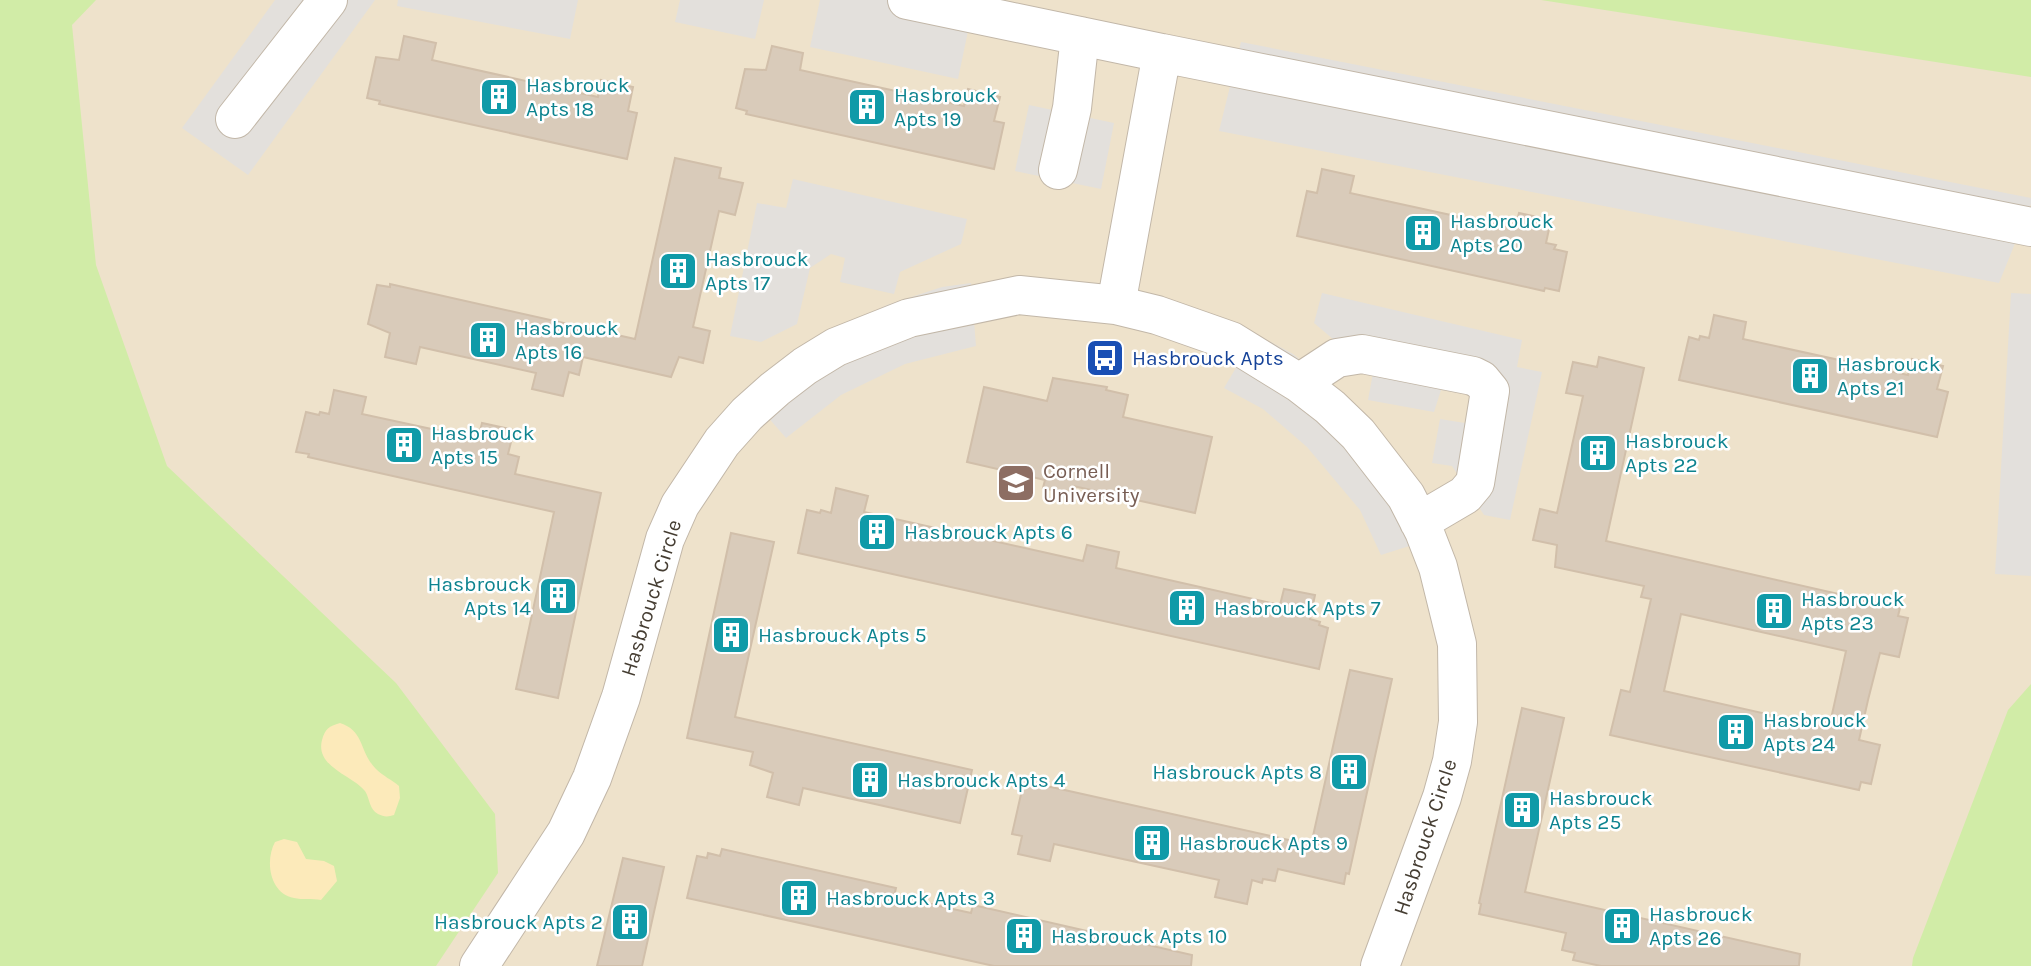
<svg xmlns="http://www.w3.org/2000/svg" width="2031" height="966" font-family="Karla,sans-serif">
  <rect width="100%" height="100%" fill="#f3ede3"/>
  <path fill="#eee2cb" d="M0,0H2031V966H0Z"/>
  <path fill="#d1eca7" d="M0,0H96L72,25L96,265L167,466L396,683L495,814L498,873L436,966H0Z
    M1541,0H2031V77Z
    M2031,684V966H1912L1913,958L2008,710Z"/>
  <path fill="#fceaba" d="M340,723C365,731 359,752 376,769C383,776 392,780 399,786L400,798L394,815C388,817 384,817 378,814C369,809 370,799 365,791C352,775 315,767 322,740C325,729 329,726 340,723Z
    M284,839L297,842L306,859L324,861L334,866L337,881L321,900C312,898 302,900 294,898C269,893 265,860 275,842Z"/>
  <path fill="#e3e0dc" d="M275,0H375L248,175L182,128Z
    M398,0H578L570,39L397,6Z
    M680,0H764L755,39L675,22Z
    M820,0H914L972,12L958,79L810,47Z
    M1241,42L2031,198V204L1999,283L1219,131Z
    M1029,105L1114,123L1101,189L1015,171Z
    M793,179L967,219L961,244L900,272L894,294L840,282L845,258L831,254L810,268L797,324L761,342L730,336L757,203L786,208Z
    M971,283L976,346L905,364L841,395L786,438L744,390L809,344L887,305L942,287Z
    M1322,293L1522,340L1517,367L1542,372L1510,520L1484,515L1452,466L1432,463L1440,419L1465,423L1471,395L1441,390L1434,412L1368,400L1373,373L1314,323Z
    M2011,293L2031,294V576L1995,574Z
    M1256,334L1293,354L1347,398L1444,535L1381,555L1360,510L1307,447L1263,409L1224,388Z"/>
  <path fill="#d9cbba" stroke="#d1bfaa" stroke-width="2" fill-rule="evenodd" d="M404,36L436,43L432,60L598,97L601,80L633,87L628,111L637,113L627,159L379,104L380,101L367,98L376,57L399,60Z
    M772,46L803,53L800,70L964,106L968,89L1000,97L994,121L1004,123L994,169L746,114L747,111L736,108L745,69L766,70Z
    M675,158L721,168L719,178L743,183L735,215L719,211L693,327L710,331L703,363L679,357L671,377L583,357L579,375L569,372L563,396L532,389L536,373L420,347L416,364L385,357L390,333L368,324L377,285L390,287V284L635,339Z
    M1322,169L1354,176L1350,193L1515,229L1519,213L1551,220L1546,243L1556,245L1554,249L1567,252L1559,291L1545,288L1544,291L1297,236L1307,191L1317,193Z
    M1714,315L1746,322L1743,339L1908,375L1912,359L1943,366L1937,389L1948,392L1937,437L1679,380L1689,337L1699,340L1700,336L1709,338Z
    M1599,357L1644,368L1606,541L1900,608L1898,616L1908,618L1899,657L1880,653L1868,700L1859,740L1880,745L1871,784L1861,782L1859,790L1610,735L1621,690L1630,692L1651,599L1641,597L1644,586L1555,567L1557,545L1533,540L1540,509L1557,513L1583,396L1566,393L1573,362L1597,367ZM1681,614L1846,651L1829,728L1664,691Z
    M1053,378L1107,387L1106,390L1128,395L1123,417L1212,437L1195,513L1073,486L1071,494L1043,488L1045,480L967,462L984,387L1047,401Z
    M334,390L366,397L362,414L478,439L482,423L514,430L508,454L519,457L515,474L601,493L558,698L516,689L554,512L308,457L309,454L296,452L306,412L319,415L320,412L329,414Z
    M836,488L868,496L864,512L1083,561L1087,545L1119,552L1116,568L1280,605L1284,589L1315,595L1310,619L1320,622L1319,625L1328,628L1319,669L798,553L807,510L820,513L821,510L831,513Z
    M731,533L774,542L735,717L972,770L960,823L803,788L799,805L767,797L773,773L750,765L753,752L687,738Z
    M1350,670L1392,679L1349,874L1346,873L1344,884L1278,869L1275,881L1263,879L1262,883L1252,880L1247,904L1215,897L1219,880L1054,844L1050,861L1018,854L1022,836L1012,834L1024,781L1311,845Z
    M1522,708L1564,718L1525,892L1800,954L1799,966H1601L1573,960L1575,953L1562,950L1566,933L1479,914L1481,904L1479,903Z
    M722,849L896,888L894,896L971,913L973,905L1192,955L1191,966H994L687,898L697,856L707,858L708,853L720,856Z
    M623,858L664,867L642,966H597Z"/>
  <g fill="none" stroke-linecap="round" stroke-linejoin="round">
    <defs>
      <path id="minor" d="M907,0L1162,53
        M235,119L328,0
        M1058,170L1072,108L1080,36
        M1116,305L1162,53L2031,227
        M1299,383L1337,358L1362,354L1473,376L1481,380L1490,391L1475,483L1465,495L1419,522
        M479,966L566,833L592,778L621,697L665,539L680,505L722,442L747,414L775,389L805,366L836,347L909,318L1019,295L1116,305L1157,315L1231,341L1299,383L1330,407L1358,434L1406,496L1424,531L1438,567L1457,644L1458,722L1452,761L1442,797L1380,966"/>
    </defs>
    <use href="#minor" stroke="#c2b7a8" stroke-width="40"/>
    <use href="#minor" stroke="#fff" stroke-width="38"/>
  </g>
  <defs>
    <symbol id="building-square" viewBox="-11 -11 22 22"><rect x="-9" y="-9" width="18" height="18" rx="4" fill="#0f9aa8" stroke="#fff"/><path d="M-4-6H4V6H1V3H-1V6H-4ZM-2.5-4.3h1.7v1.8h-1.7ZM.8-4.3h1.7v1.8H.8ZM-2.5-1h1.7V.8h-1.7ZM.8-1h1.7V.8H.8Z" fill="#fff"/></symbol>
    <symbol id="bus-square" viewBox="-11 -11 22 22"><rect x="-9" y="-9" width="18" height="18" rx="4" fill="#1a4fb4" stroke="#fff"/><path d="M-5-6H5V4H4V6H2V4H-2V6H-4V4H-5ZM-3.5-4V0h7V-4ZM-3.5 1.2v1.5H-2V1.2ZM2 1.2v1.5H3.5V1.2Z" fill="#fff"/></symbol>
    <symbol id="university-square" viewBox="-11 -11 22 22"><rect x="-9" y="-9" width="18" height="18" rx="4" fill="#8d6e63" stroke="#fff"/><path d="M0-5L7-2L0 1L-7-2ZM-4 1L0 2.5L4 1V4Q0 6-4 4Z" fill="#fff"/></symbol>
  </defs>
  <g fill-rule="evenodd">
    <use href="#building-square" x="477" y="75" width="44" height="44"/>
    <use href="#building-square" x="845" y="85" width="44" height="44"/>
    <use href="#building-square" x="1401" y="211" width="44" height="44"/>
    <use href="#building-square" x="656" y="249" width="44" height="44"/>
    <use href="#building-square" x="466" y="318" width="44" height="44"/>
    <use href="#bus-square" x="1083" y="336" width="44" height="44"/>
    <use href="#building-square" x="1788" y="354" width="44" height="44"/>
    <use href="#building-square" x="382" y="423" width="44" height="44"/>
    <use href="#building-square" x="1576" y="431" width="44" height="44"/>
    <use href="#university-square" x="994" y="461" width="44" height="44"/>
    <use href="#building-square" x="855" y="510" width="44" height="44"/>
    <use href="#building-square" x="536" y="574" width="44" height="44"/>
    <use href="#building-square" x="1165" y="586" width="44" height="44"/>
    <use href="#building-square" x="1752" y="589" width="44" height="44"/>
    <use href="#building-square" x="709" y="613" width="44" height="44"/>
    <use href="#building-square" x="1714" y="710" width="44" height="44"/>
    <use href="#building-square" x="1327" y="750" width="44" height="44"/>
    <use href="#building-square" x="848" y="758" width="44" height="44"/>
    <use href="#building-square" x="1500" y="788" width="44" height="44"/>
    <use href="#building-square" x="1130" y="821" width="44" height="44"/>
    <use href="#building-square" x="777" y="876" width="44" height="44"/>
    <use href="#building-square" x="608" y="900" width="44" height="44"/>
    <use href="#building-square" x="1600" y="904" width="44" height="44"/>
    <use href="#building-square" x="1002" y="914" width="44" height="44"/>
  </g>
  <g text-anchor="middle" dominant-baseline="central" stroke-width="5" stroke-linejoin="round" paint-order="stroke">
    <g font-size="21" fill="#0d838f" stroke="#fff" text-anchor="start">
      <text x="526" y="85">Hasbrouck<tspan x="526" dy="24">Apts 18</tspan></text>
      <text x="894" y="95">Hasbrouck<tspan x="894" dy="24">Apts 19</tspan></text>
      <text x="1450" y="221">Hasbrouck<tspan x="1450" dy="24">Apts 20</tspan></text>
      <text x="705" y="259">Hasbrouck<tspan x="705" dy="24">Apts 17</tspan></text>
      <text x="515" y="328">Hasbrouck<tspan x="515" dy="24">Apts 16</tspan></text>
      <text x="1837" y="364">Hasbrouck<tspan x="1837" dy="24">Apts 21</tspan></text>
      <text x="431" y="433">Hasbrouck<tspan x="431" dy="24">Apts 15</tspan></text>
      <text x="1625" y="441">Hasbrouck<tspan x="1625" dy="24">Apts 22</tspan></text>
      <text x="904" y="532">Hasbrouck Apts 6</text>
      <text x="531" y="584" text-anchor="end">Hasbrouck<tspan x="531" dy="24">Apts 14</tspan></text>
      <text x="1801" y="599">Hasbrouck<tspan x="1801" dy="24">Apts 23</tspan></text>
      <text x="1214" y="608">Hasbrouck Apts 7</text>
      <text x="758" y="635">Hasbrouck Apts 5</text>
      <text x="1763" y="720">Hasbrouck<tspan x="1763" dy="24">Apts 24</tspan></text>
      <text x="1322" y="772" text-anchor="end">Hasbrouck Apts 8</text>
      <text x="897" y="780">Hasbrouck Apts 4</text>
      <text x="1549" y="798">Hasbrouck<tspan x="1549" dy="24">Apts 25</tspan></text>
      <text x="1179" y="843">Hasbrouck Apts 9</text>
      <text x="826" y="898">Hasbrouck Apts 3</text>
      <text x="1649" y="914">Hasbrouck<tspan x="1649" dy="24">Apts 26</tspan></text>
      <text x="603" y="922" text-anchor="end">Hasbrouck Apts 2</text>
      <text x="1051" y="936">Hasbrouck Apts 10</text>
    </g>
    <g font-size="21" fill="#164399" stroke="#fff" text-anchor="start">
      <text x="1132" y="358">Hasbrouck Apts</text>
    </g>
    <g font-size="21" fill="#785e54" stroke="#fff" text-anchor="start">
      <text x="1043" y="471">Cornell<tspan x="1043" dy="24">University</tspan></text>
    </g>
    <g font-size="21" fill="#453d32" stroke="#fff">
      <text transform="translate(651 598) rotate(-73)">Hasbrouck Circle</text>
      <text transform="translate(1425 837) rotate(-72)">Hasbrouck Circle</text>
    </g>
  </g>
</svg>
